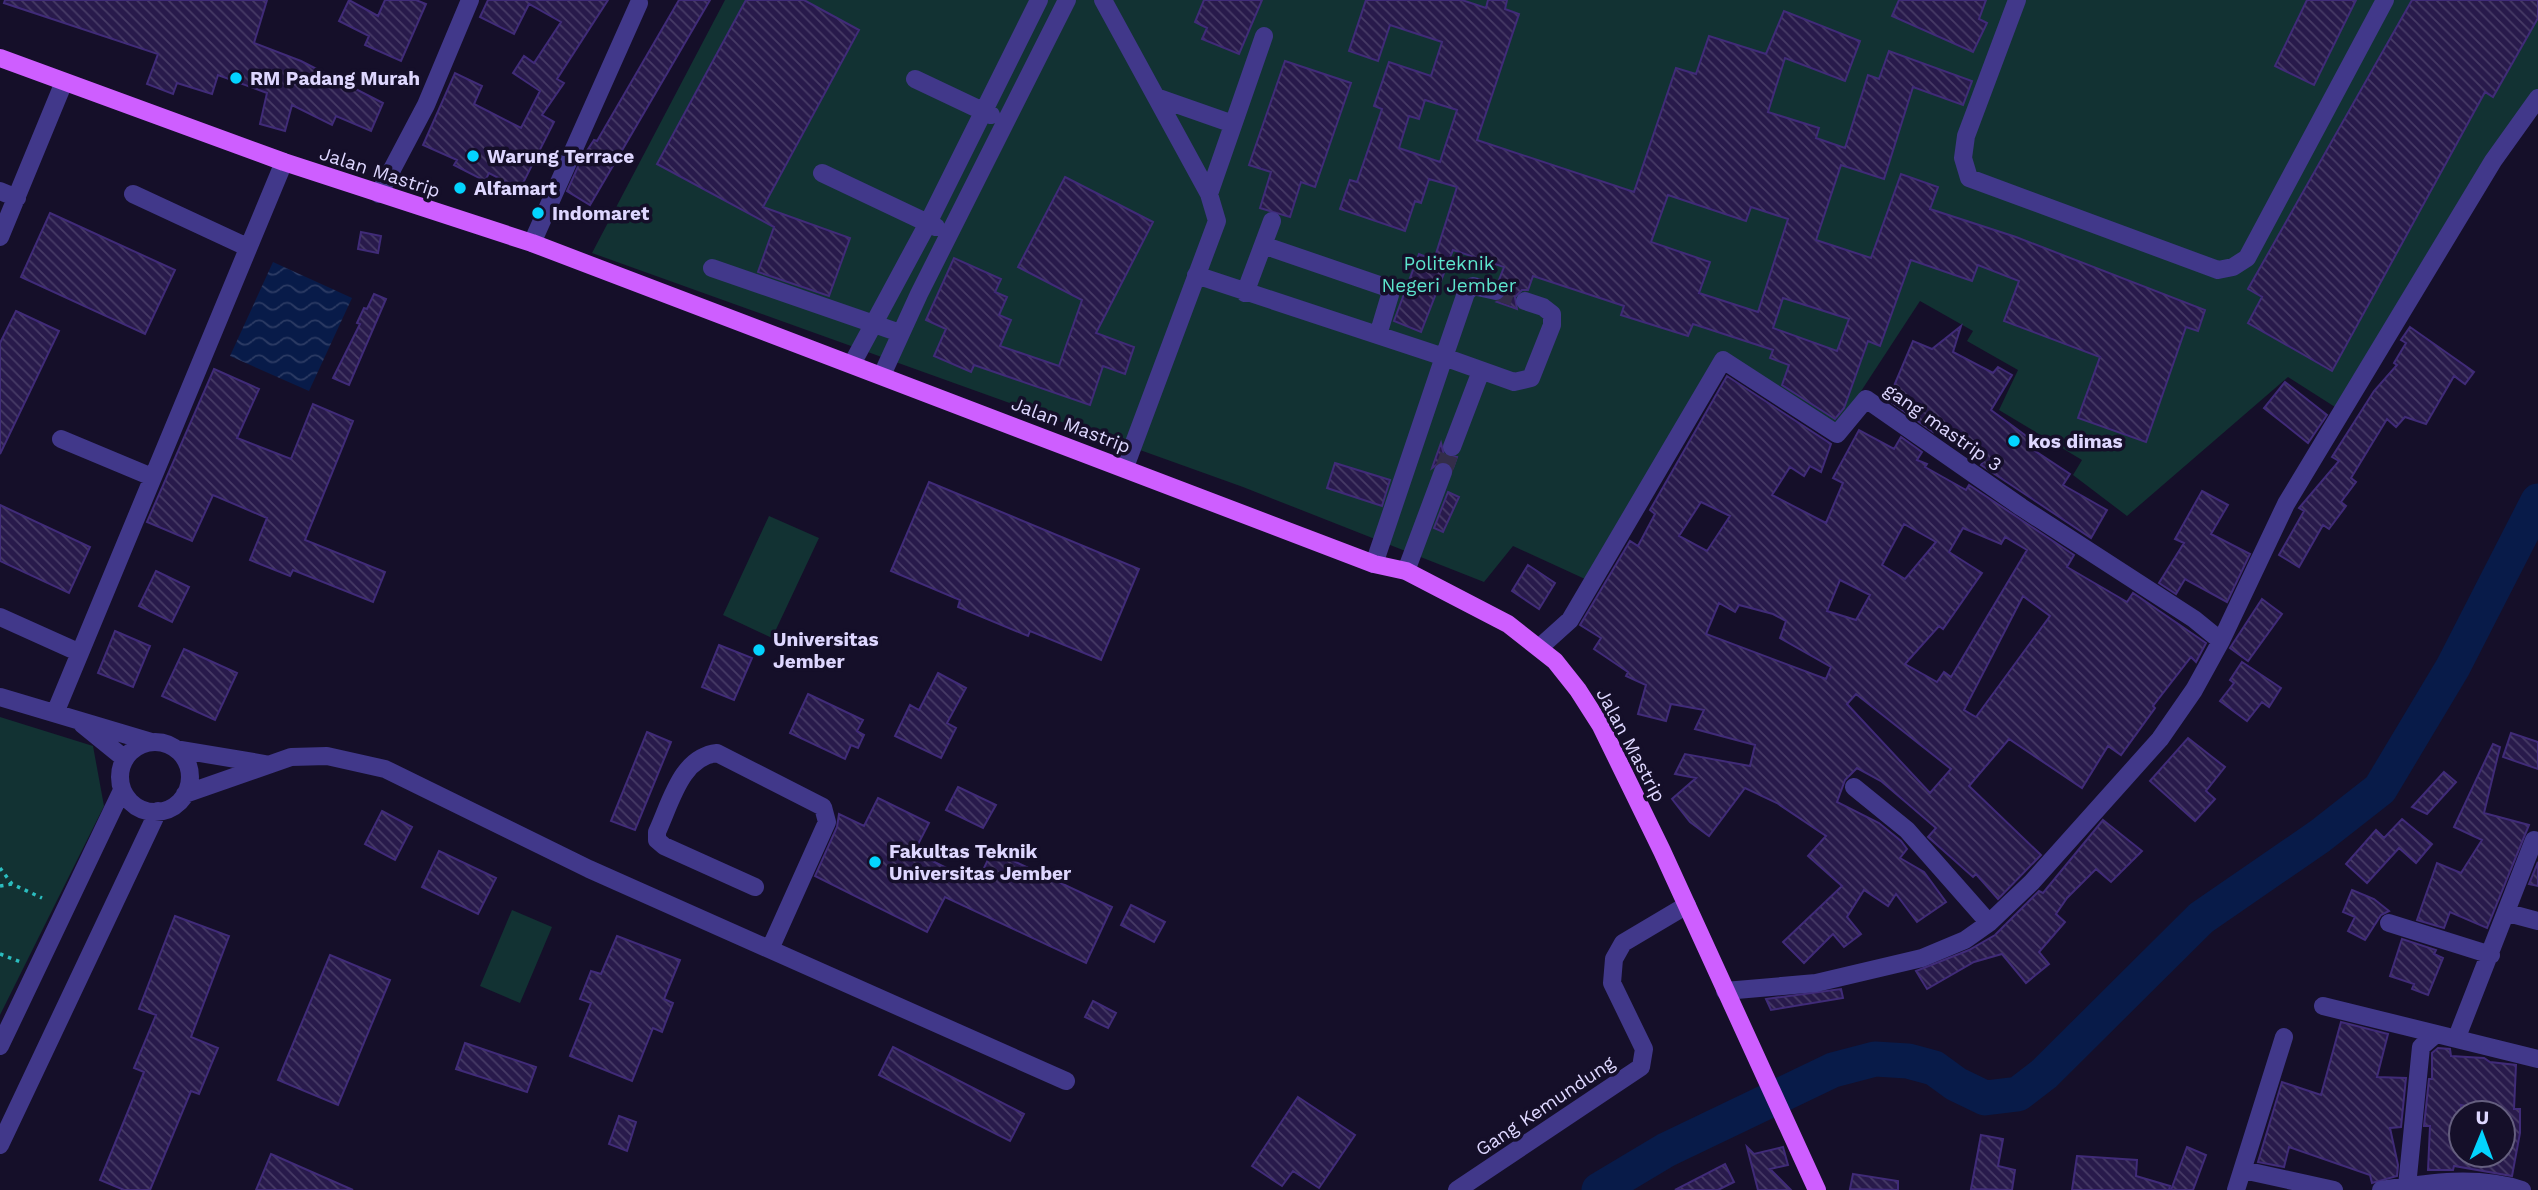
<svg xmlns="http://www.w3.org/2000/svg" width="2538" height="1190" font-family="'Work Sans',sans-serif">
  <defs>
    <pattern id="water-waves" width="16" height="10" patternUnits="userSpaceOnUse" patternTransform="scale(1.75)"><rect width="16" height="10" fill="#081b49"/><path d="M0 5q4-4 8 0t8 0" fill="none" stroke="#2c3b64"/></pattern>
    <pattern id="building-back-hatch" width="6" height="6" patternUnits="userSpaceOnUse" patternTransform="scale(1.75)"><rect width="6" height="6" fill="#281a4b"/><path d="M-1 5l2 2M0 0l6 6M5-1l2 2" fill="none" stroke="#473b66"/></pattern>
  </defs>
  <rect width="100%" height="100%" fill="#150f29"/>
  <path fill="#123233" d="M725,0H2538V92L2335,407L2288,377L2127,516L2073,475L2082,460L1999,410L2018,370L1967,341L1973,331L1920,301L1835,431L1721,355L1585,579L1513,546L1484,582L1243,487L592,253Z
    M769,516L819,538L772,638L723,615Z
    M0,717L93,746L104,806L0,1015Z
    M512,910L552,927L520,1003L480,986Z"/>
  <path fill="url(#water-waves)" d="M273,262L352,298L309,391L230,356Z"/>
  <g fill="none" stroke-linecap="round" stroke-linejoin="round">
    <path stroke="#081b49" stroke-width="35" d="M1599,1190L1666,1150L1833,1070L1875,1059L1908,1061L1934,1068L1956,1084L1985,1098L2018,1094L2044,1074L2201,918L2320,836L2380,789L2453,667L2538,501"/>
  </g>
  <path fill="url(#building-back-hatch)" stroke="#402b78" stroke-width="2" fill-rule="evenodd" d="M5,0H267L254,43L301,61L383,103L371,131L336,116L332,125L292,105L285,131L260,124L267,93L218,75L212,94L177,83L173,94L147,84L158,54L4,3Z
    M349,0L378,16L385,0H416L426,4L401,61L365,45L369,36L339,21Z
    M488,0H608L557,79L564,83L542,115L554,122L520,189L489,173L485,181L454,165L457,160L423,145L455,73L482,86L474,104L521,128L540,91L513,73L524,56L534,63L561,22L529,4L514,34L480,17Z
    M679,0H710L590,205L567,191L581,160L594,140L597,141Z
    M746,0H804L859,30L763,207L850,238L829,296L758,272L774,227L657,164Z
    M1204,0H1262L1239,54L1202,39L1207,28L1195,22Z
    M1366,0H1462L1486,8L1488,0H1507L1505,9L1519,14L1477,140L1634,192L1676,68L1696,74L1709,36L1766,54L1784,11L1860,41L1845,81L1785,58L1768,112L1819,128L1816,138L1845,148L1868,75L1879,79L1889,51L1972,81L1963,105L1913,87L1884,179L1841,165L1816,240L1871,258L1901,174L1938,187L1930,209L2016,237L2205,310L2198,331L2186,327L2146,442L2078,418L2100,357L2004,321L2019,281L1978,265L1972,281L1911,260L1880,346L1868,341L1844,408L1835,419L1782,385L1789,365L1770,358L1773,350L1693,324L1688,336L1621,315L1624,306L1533,276L1528,290H1522L1515,297L1517,309L1497,302L1504,299L1507,293V287L1499,280L1504,267L1453,250L1421,332L1394,321L1419,254L1434,260L1457,187L1429,179L1421,203L1415,201L1405,231L1340,209L1350,180L1357,182L1382,109L1374,106L1389,62L1431,76L1442,42L1390,25L1378,61L1349,51ZM1425,100L1457,110L1440,162L1399,148L1409,116L1419,119ZM1668,195L1746,221L1751,207L1788,219L1758,312L1699,293L1710,262L1651,242ZM1783,298L1849,319L1837,351L1773,328Z
    M1899,0H1986L1979,19L1987,23L1973,52L1892,16Z
    M2307,0H2356L2314,85L2275,66Z
    M2412,0H2538V18L2493,97L2485,92L2332,371L2248,323L2262,297L2248,289Z
    M1285,61L1351,83L1315,187L1301,182L1290,217L1260,208L1271,172L1249,165Z
    M1065,177L1153,222L1096,333L1134,347L1125,374L1103,366L1090,405L974,365L971,372L934,356L946,329L926,320L954,258L1001,279L995,292L1007,297L999,315L1011,320L1000,346L1059,366L1082,300L1018,267Z
    M50,213L175,270L145,334L21,277Z
    M361,232L381,236L378,253L358,249Z
    M374,294L386,299L349,385L333,378L360,324L357,323L364,308L367,309Z
    M16,311L59,331L0,454V343Z
    M1961,326L1953,352L1993,373L1998,367L2012,375L1991,410L2033,441L2029,447L2070,474L2063,485L2107,510L2091,538L1981,465L1983,462L1970,455L1973,451L1934,429L1933,432L1888,400L1913,341L1932,349Z
    M2410,327L2474,372L2465,384L2454,376L2426,424L2405,417L2396,427L2387,419L2351,478L2356,482L2341,502L2346,506L2329,529L2323,525L2299,567L2279,555L2304,511L2299,508L2339,461L2332,457L2374,391L2397,365L2394,363L2406,343L2401,340Z
    M214,369L259,389L237,438L291,459L313,404L353,421L305,540L385,572L373,602L293,570L290,576L250,560L267,518L213,495L192,541L147,522Z
    M1727,376L1831,444L1821,472L1810,466L1804,476L1790,467L1772,495L1826,523L1843,483L1833,478L1859,430L1894,449L1901,437L1922,452L1917,460L1927,464L1925,467L1966,490L1969,485L2074,555L2067,567L2127,602L2133,593L2206,643L2196,662L2191,657L2153,706L2155,708L2121,755L2108,746L2082,788L2009,739L1969,786L2041,855L1998,899L1976,874L1973,877L1928,837L1936,828L1881,781L1857,768L1845,780L1837,802L1879,823L1901,841L1907,849L1900,858L1924,872L1946,902L1917,922L1896,894L1888,906L1864,890L1847,917L1861,934L1844,947L1833,934L1804,963L1783,942L1842,886L1808,856L1826,836L1777,803L1745,788L1709,836L1690,822L1672,799L1696,778L1675,774L1685,754L1750,766L1755,745L1695,729L1704,710L1671,704L1666,721L1638,714L1646,685L1626,676L1628,672L1594,649L1601,638L1580,625L1630,541L1638,546L1655,514L1650,510ZM1701,502L1730,516L1707,551L1679,536ZM1904,524L1936,542L1905,579L1882,565ZM1963,528L2001,544L2005,537L2027,550L1951,677L1944,672L1937,682L1905,664L1939,626L1943,629L1982,573L1949,552ZM1840,580L1870,595L1856,620L1827,611ZM2023,596L2050,616L1976,717L1964,710ZM1719,603L1735,612L1739,605L1773,614L1786,621L1780,638L1831,667L1826,679L1706,634ZM1856,694L1951,769L1930,793L1847,704Z
    M2285,382L2327,415L2308,443L2264,408Z
    M1441,443L1444,455L1457,457L1453,468L1442,461L1432,468Z
    M1335,463L1390,480L1382,506L1327,488Z
    M929,482L1139,569L1101,660L1030,631L1028,636L958,607L960,600L891,571Z
    M2202,491L2228,505L2211,534L2250,554L2227,602L2185,579L2176,594L2159,583L2184,543L2175,539Z
    M1448,492L1459,497L1443,532L1434,528Z
    M0,505L90,547L69,593L0,561Z
    M1528,565L1555,583L1539,609L1512,591Z
    M156,571L189,587L172,622L139,606Z
    M2262,599L2282,614L2248,661L2230,648Z
    M115,631L150,646L133,687L98,673Z
    M719,645L752,658L734,700L702,687Z
    M184,649L237,673L215,720L162,696Z
    M2242,662L2281,688L2269,707L2262,702L2247,721L2220,701L2234,683L2230,680Z
    M938,673L966,688L947,723L956,728L941,758L895,736L910,705L919,710Z
    M808,694L863,720L857,731L864,735L858,748L851,745L845,759L790,733Z
    M647,732L671,742L635,830L611,821Z
    M2511,733L2538,742V769L2503,757Z
    M2188,738L2225,767L2206,791L2215,799L2195,821L2150,781Z
    M2493,744L2500,747L2484,813L2529,825L2487,928L2450,912L2444,928L2417,920L2437,863L2461,873L2482,840L2454,827Z
    M2444,772L2456,782L2427,814L2412,807Z
    M958,787L996,805L983,828L946,810Z
    M878,798L929,823L914,852L977,883L992,851L1112,907L1086,963L945,897L927,932L815,876L837,827L839,814L864,826Z
    M382,811L412,827L395,860L365,844Z
    M2402,819L2432,844L2416,863L2399,848L2367,883L2346,864L2376,830L2384,838Z
    M2103,820L2142,851L2111,882L2096,869L2067,898L2056,914L2065,922L2039,952L2049,964L2026,983L2002,954L1974,962L1927,989L1916,971L1969,950L1995,935L2039,891L2043,893Z
    M439,851L496,878L478,914L422,887Z
    M2538,862V886L2529,884Z
    M2352,890L2374,899L2389,911L2381,915L2365,940L2348,931L2355,917L2343,912Z
    M1131,905L1165,922L1154,942L1121,925Z
    M175,916L229,936L191,1037L218,1048L199,1094L191,1091L150,1190H124L100,1180L144,1072L134,1068L156,1015L139,1009Z
    M617,936L680,960L664,999L673,1003L662,1032L653,1028L632,1081L570,1056L591,1003L580,999L591,971L601,974Z
    M2402,939L2436,950L2434,954L2443,958L2428,995L2412,989L2414,984L2390,976Z
    M330,955L390,980L338,1105L278,1080Z
    M1841,989L1843,998L1771,1010L1766,999Z
    M1093,1001L1116,1013L1108,1028L1085,1017Z
    M2341,1022L2388,1034L2377,1077L2406,1078L2401,1127L2390,1128L2398,1165L2397,1176L2372,1183L2370,1175L2289,1147L2284,1167L2258,1162L2282,1082L2321,1095Z
    M465,1043L536,1067L527,1092L456,1069Z
    M893,1047L1024,1114L1010,1141L879,1075Z
    M2438,1048L2450,1049L2451,1056L2484,1058L2490,1062L2516,1065L2514,1109H2520V1133L2512,1176L2454,1166L2453,1170H2428L2430,1126H2424L2429,1079H2432V1053ZM2461,1105L2503,1113V1155H2461Z
    M1298,1097L1355,1135L1319,1188L1293,1171L1282,1186L1252,1166Z
    M619,1116L636,1122L627,1151L609,1144Z
    M1981,1135L2003,1139L1998,1166L2015,1170L2012,1190L1971,1189Z
    M1747,1147L1754,1154L1783,1147L1788,1165L1770,1169L1791,1190H1758Z
    M2187,1147L2206,1155L2193,1190H2171Z
    M271,1154L353,1190H256Z
    M2077,1156L2137,1160L2136,1176L2170,1186L2169,1190H2072Z
    M1725,1164L1734,1182L1718,1190H1675Z
    M1853,1174L1898,1181V1190L1850,1189Z"/>
  <g fill="none" stroke-linecap="round" stroke-linejoin="round">
    <path stroke="#332d49" stroke-width="18" stroke-dasharray="18 9" stroke-linecap="butt" d="M1496,291L1525,301
      M1443,472L1452,447"/>
    <path stroke="#2bbdbf" stroke-width="3.5" stroke-dasharray="3.5 5" stroke-linecap="butt" d="M0,868L12,884L42,898
      M0,886L12,884
      M0,954L21,962"/>
    <path stroke="#41388a" stroke-width="18" d="M1103,0L1209,194L1217,221L1125,467
      M2017,0L1966,136L1963,158L1969,178L2218,270L2233,267L2247,258L2385,0
      M915,79L991,115
      M1156,97L1233,124
      M822,173L936,227
      M0,191L17,198
      M133,194L247,247
      M379,194L426,105L470,0
      M1209,194L1264,36
      M0,237L64,82
      M532,243L639,3
      M1263,245L1388,288L1390,295L1378,335
      M712,268L900,333
      M1196,275L1444,357L1374,564
      M1496,291L1473,286L1466,293L1444,357L1514,382L1531,378L1552,325V314L1543,307L1525,301
      M1245,293L1272,221
      M852,364L928,223L1039,0
      M882,375L919,294L1067,0
      M61,439L152,477
      M1452,447L1481,371
      M1406,571L1443,472
      M0,617L78,652
      M1540,647L1570,620L1723,360L1837,434L1866,399L2021,507L2194,619L2221,641
      M0,697L151,742
      M55,713L284,162
      M82,724L125,759
      M120 777a35 35 0 1 1 70 0a35 35 0 1 1-70 0Z
      M176,749L265,764
      M1854,787L1907,830L1989,923
      M185,794L291,757L327,756L385,769L589,869L1066,1081
      M755,887L664,846L657,840V832C671,802 681,757 717,753L823,807L827,822L770,949
      M2508,913L2538,921
      M2389,923L2491,955
      M1725,991L1816,983L1922,958L1965,940L1989,923L2032,882L2160,739L2194,690L2221,641L2286,504L2493,161L2538,98
      M2323,1006L2538,1059
      M2457,1037L2534,840
      M0,1046L122,790
      M0,1145L158,811
      M2243,1170L2334,1190
      M2407,1186L2421,1047L2436,1034
      M1457,1190L1641,1067L1644,1049L1612,983L1614,959L1623,943L1687,905
      M2236,1190L2284,1037
      M2381,1190C2427,1183 2476,1175 2522,1190"/>
    <path stroke="#ce5eff" stroke-width="18" d="M0,58L284,162L532,243L1374,564L1406,571L1508,624L1555,661L1578,690L1601,726L1662,851L1817,1190"/>
  </g>
  <g fill="#03d4ff" stroke="#150f29" stroke-width="2.5">
    <circle cx="236" cy="78" r="7"/>
    <circle cx="473" cy="156" r="7"/>
    <circle cx="460" cy="188" r="7"/>
    <circle cx="538" cy="213" r="7"/>
    <circle cx="2014" cy="441" r="7"/>
    <circle cx="759" cy="650" r="7"/>
    <circle cx="875" cy="862" r="7"/>
  </g>
  <g text-anchor="middle" dominant-baseline="central" stroke-width="7" stroke-linejoin="round" paint-order="stroke">
    <g font-size="19" font-weight="bold" fill="#ded7ff" stroke="#150f29" text-anchor="start">
      <text x="250" y="78">RM Padang Murah</text>
      <text x="487" y="156">Warung Terrace</text>
      <text x="474" y="188">Alfamart</text>
      <text x="552" y="213">Indomaret</text>
      <text x="2028" y="441">kos dimas</text>
      <text x="773" y="639">Universitas<tspan x="773" dy="22">Jember</tspan></text>
      <text x="889" y="851">Fakultas Teknik<tspan x="889" dy="22">Universitas Jember</tspan></text>
    </g>
    <g font-size="19" fill="#ded7ff" stroke="#150f29">
      <text transform="translate(380 172) rotate(18)">Jalan Mastrip</text>
      <text transform="translate(1071 425) rotate(21)">Jalan Mastrip</text>
      <text transform="translate(1943 427) rotate(35)">gang mastrip 3</text>
      <text transform="translate(1631 745) rotate(62)">Jalan Mastrip</text>
      <text transform="translate(1545 1106) rotate(-34)">Gang Kemundung</text>
    </g>
    <g font-size="19" fill="#5de5cd" stroke="#150f29">
      <text x="1449" y="263">Politeknik<tspan x="1449" dy="22">Negeri Jember</tspan></text>
    </g>
  </g>
  <g transform="translate(2482 1134) rotate(1)"><circle r="33" fill="#150f29" stroke="#655f7f" stroke-width="2"/>
  <path d="M0-5L12 26L0 18L-12 26Z" fill="#03d4ff"/>
  <text y="-10" font-size="19" font-weight="bold" text-anchor="middle" fill="#ded7ff">U</text>
  </g>
</svg>
